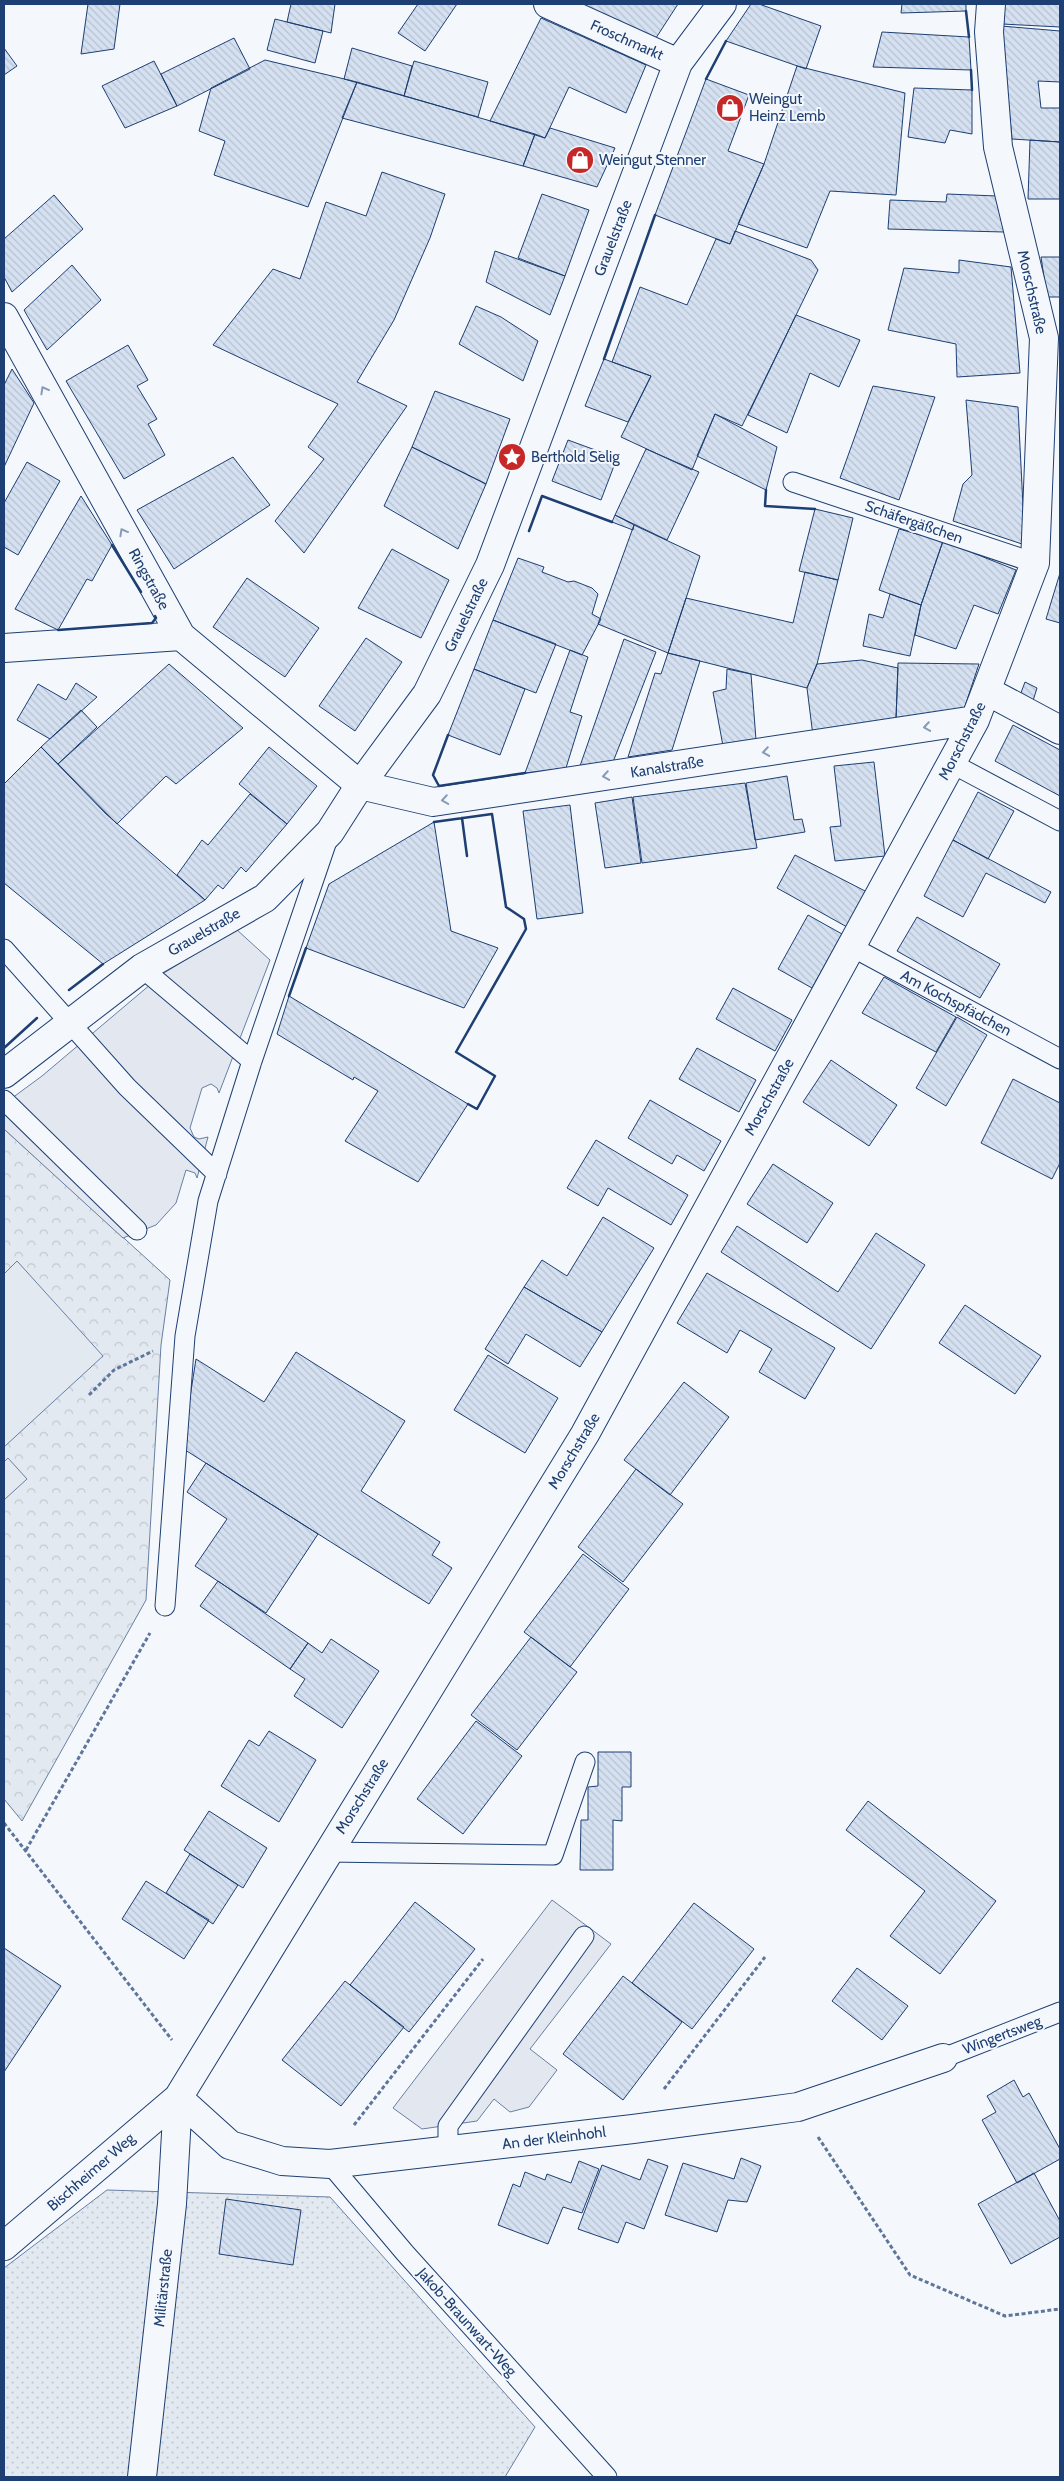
<svg xmlns="http://www.w3.org/2000/svg" width="1064" height="2481" font-family="Cabin,sans-serif">
  <defs>
    <pattern id="grass-dots" width="8" height="8" patternUnits="userSpaceOnUse" patternTransform="scale(1.25)"><rect width="8" height="8" fill="#e3e9f0"/><path d="M2 2h.1M6 6h.1" fill="none" stroke="#c2c9d1" stroke-width="1.8" stroke-linecap="round"/></pattern>
    <pattern id="park-crowns" width="20" height="18" patternUnits="userSpaceOnUse" patternTransform="scale(1.25)"><rect width="20" height="18" fill="#e3e9f0"/><path d="M2 6a3 3 0 1 1 6 0M12 15a3 3 0 1 1 6 0" fill="none" stroke="#c2c9d1"/></pattern>
    <pattern id="building-back-hatch" width="6" height="6" patternUnits="userSpaceOnUse" patternTransform="scale(1.25)"><rect width="6" height="6" fill="#d5e0f0"/><path d="M-1 5l2 2M0 0l6 6M5-1l2 2" fill="none" stroke="#b6c1d1"/></pattern>
  </defs>
  <rect width="100%" height="100%" fill="#f4f7fb"/>
  <path fill="url(#grass-dots)" stroke="#687fa3" d="M107,2190L330,2197L535,2427L505,2477H4V2268Z"/>
  <path fill="url(#park-crowns)" stroke="#687fa3" d="M4,1129L170,1280L161,1345L146,1600L22,1821L4,1799Z"/>
  <path fill="#e3e9f0" stroke="#687fa3" d="M17,1261L103,1356L4,1447V1274Z
    M8,1458L27,1479L4,1500V1462Z"/>
  <path fill="#e3e8f0" stroke="#687fa3" d="M236,929L270,960L219,1093L217,1088L211,1084L202,1088L190,1128L194,1137L199,1139L208,1137L197,1178L195,1173L186,1170L176,1203L156,1225L123,1238L4,1129V1104L42,1076L164,973Z
    M552,1900L611,1944L530,2049L557,2070L529,2107L510,2112L494,2099L477,2121L422,2129L393,2108Z"/>
  <path fill="url(#building-back-hatch)" stroke="#1d3f73" d="M88,4H120L114,49L81,54Z
    M291,4H335L331,33L287,22Z
    M418,4H457L425,51L398,33Z
    M572,4H678L654,41Z
    M751,4H759L821,26L806,69L726,41Z
    M902,4H966V11L901,13Z
    M1003,4H1060V27L1002,24Z
    M541,18L646,65L626,113L569,87L545,138L490,121Z
    M275,19L323,31L315,63L267,50Z
    M1001,26L1060,31V82L1038,81L1041,108H1060V142L1012,139Z
    M882,32L969,37L971,70L873,67Z
    M234,38L250,69L177,106L161,74Z
    M4,48L17,66L4,75Z
    M352,48L412,66L404,96L344,79Z
    M265,60L357,82L308,207L214,175L225,141L199,131L211,88Z
    M154,61L177,106L125,128L102,86Z
    M414,61L488,82L478,117L404,96Z
    M797,66L905,93L896,195L830,191L807,248L738,224L764,164Z
    M706,79L749,95L728,151L764,164L730,244L655,215Z
    M357,82L535,134L523,166L342,118Z
    M914,88L972,90V134L950,130L945,143L908,137Z
    M550,128L615,148L597,187L523,166L535,134L545,138Z
    M1030,140L1060,142V199H1028Z
    M382,172L445,194L430,238L394,320L357,382L407,406L304,553L275,521L324,459L308,447L338,404L213,345L273,269L300,279L326,202L366,216Z
    M542,194L589,210L565,276L518,258Z
    M947,194L997,196L1004,232L888,229L890,200L946,202Z
    M54,195L83,229L12,292L4,277V239Z
    M735,231L811,260L818,270L742,426L715,414L692,470L621,437L651,376L612,362L640,287L687,305L716,239L730,244Z
    M495,251L565,276L550,315L486,282Z
    M1041,257H1060V297H1047Z
    M959,260L1011,267L1020,373L957,377L956,344L888,330L904,268L959,273Z
    M72,265L101,300L47,350L24,310Z
    M476,306L501,317L538,341L523,381L459,344Z
    M796,315L860,340L839,387L810,373L787,433L748,415Z
    M128,345L148,380L137,386L157,419L148,424L165,455L124,479L66,381Z
    M604,359L651,376L628,422L585,406Z
    M12,369L34,403L4,467V385Z
    M873,386L935,397L899,500L840,478Z
    M435,391L510,419L486,484L412,447Z
    M966,400L1018,407L1025,545L953,521L963,484L972,475Z
    M715,414L777,447L766,490L697,456Z
    M568,440L617,458L601,500L552,481Z
    M412,447L486,484L458,549L384,506Z
    M646,449L699,472L667,540L615,515Z
    M233,457L270,505L174,569L137,510Z
    M27,462L60,481L18,555L4,547V503Z
    M81,496L112,545L92,581L87,579L58,630L15,609Z
    M815,509L853,518L838,580L799,571Z
    M615,515L634,525L633,530L612,522Z
    M634,525L700,556L668,653L598,624Z
    M899,529L943,541L921,605L879,590Z
    M943,541L1016,570L998,614L974,605L956,649L915,635L921,605Z
    M392,549L449,580L421,638L358,608Z
    M518,558L544,567L542,572L568,582L574,581L592,588L598,594L592,614L601,619L582,655L493,620Z
    M805,572L838,580L817,664L807,688L668,653L686,598L793,623Z
    M1060,573V623L1046,619Z
    M247,578L319,628L285,677L213,627Z
    M890,594L921,605L910,656L863,646L869,614L883,618Z
    M493,620L556,644L536,693L474,669Z
    M366,638L402,662L355,731L319,706Z
    M624,639L656,652L613,762L580,766Z
    M570,650L588,657L570,712L582,716L566,768L525,773Z
    M668,653L700,661L672,750L628,757L655,673L661,674Z
    M862,660L898,668L896,719L813,736L807,688L817,664Z
    M898,663L979,664L963,712L896,719Z
    M169,664L243,728L176,784L166,776L117,824L58,764Z
    M474,669L525,689L500,755L448,735Z
    M727,669L751,674L756,740L723,746L713,692L726,689Z
    M1025,682L1037,688L1032,704L1019,698Z
    M76,683L97,697L50,739L17,720L38,684L66,700Z
    M81,710L97,727L58,764L41,747Z
    M1013,725L1060,750V796L995,761Z
    M41,747L106,814L205,900L103,964L4,883V784Z
    M269,747L317,786L287,824L239,784Z
    M874,762L885,856L835,861L830,827L841,826L834,766Z
    M787,776L794,820L802,819L805,832L755,840L746,783Z
    M745,783L757,848L642,863L633,797Z
    M978,792L1014,811L988,859L953,840Z
    M250,794L287,824L246,872L241,867L223,889L218,885L205,900L177,875L202,840L208,845Z
    M632,797L641,863L605,868L595,803Z
    M570,805L583,913L537,919L523,811Z
    M434,822L451,931L498,948L464,1008L306,948L329,884Z
    M953,840L1051,892L1045,903L986,873L963,917L924,896Z
    M795,855L867,892L847,927L777,888Z
    M808,915L842,934L812,988L778,969Z
    M917,917L1000,964L980,998L897,951Z
    M884,977L956,1017L936,1052L862,1013Z
    M733,988L792,1020L775,1051L716,1019Z
    M289,996L468,1104L418,1182L345,1141L378,1091L354,1077L353,1080L277,1034Z
    M957,1017L987,1035L946,1106L916,1088Z
    M697,1048L756,1080L739,1112L679,1079Z
    M831,1060L897,1105L869,1146L803,1102Z
    M1013,1079L1060,1103V1163L1052,1179L981,1143Z
    M650,1100L721,1141L704,1171L677,1155L672,1164L628,1138Z
    M596,1140L688,1195L671,1225L608,1188L598,1206L567,1188Z
    M773,1164L833,1203L807,1243L747,1204Z
    M603,1217L654,1248L602,1332L524,1287L542,1260L567,1276Z
    M737,1226L838,1292L876,1233L925,1265L871,1349L721,1252Z
    M707,1273L835,1348L805,1399L759,1372L772,1349L740,1330L727,1353L677,1323Z
    M524,1287L602,1332L580,1367L526,1334L508,1364L485,1349Z
    M965,1305L1041,1356L1015,1394L939,1343Z
    M296,1352L405,1421L361,1491L440,1542L432,1555L452,1568L429,1604L182,1448L196,1359L264,1402Z
    M488,1355L558,1398L525,1453L454,1410Z
    M684,1382L729,1417L670,1495L624,1460Z
    M206,1463L318,1534L266,1613L195,1566L227,1519L187,1492Z
    M636,1469L683,1504L623,1582L578,1547Z
    M583,1554L629,1589L570,1667L524,1632Z
    M218,1581L308,1643L290,1669L200,1606Z
    M531,1637L577,1672L517,1750L471,1715Z
    M331,1639L379,1671L342,1728L294,1696L305,1679L290,1669L308,1643L322,1653Z
    M476,1721L522,1756L463,1834L417,1799Z
    M269,1731L316,1760L279,1822L221,1786L249,1740L259,1746Z
    M598,1752H631V1787H622V1821L613,1820V1870H580L581,1820H588V1787L598,1786Z
    M868,1801L996,1901L940,1974L890,1936L925,1891L846,1830Z
    M209,1811L267,1848L243,1888L184,1850Z
    M190,1854L238,1885L213,1924L166,1893Z
    M146,1881L209,1920L184,1959L122,1919Z
    M415,1902L475,1949L409,2032L350,1985Z
    M694,1903L754,1949L692,2029L632,1983Z
    M4,1948L61,1986L4,2072Z
    M857,1968L908,2006L882,2040L832,2001Z
    M623,1976L682,2022L623,2100L563,2054Z
    M345,1981L404,2027L341,2106L282,2060Z
    M1014,2080L1023,2097L1029,2093L1060,2149V2159L1017,2183L982,2120L996,2112L987,2096Z
    M741,2158L761,2166L747,2202L728,2200L717,2232L665,2215L683,2163L734,2179Z
    M648,2159L668,2166L644,2229L626,2222L618,2243L578,2229L602,2165L640,2180Z
    M579,2161L599,2169L582,2213L563,2207L548,2244L498,2225L513,2184L520,2187L525,2172L545,2180L547,2174L571,2183Z
    M1034,2173L1060,2221V2237L1011,2264L978,2204Z
    M226,2199L301,2210L293,2265L219,2254Z"/>
  <g fill="none" stroke-linecap="round" stroke-linejoin="round">
    <defs>
      <path id="service" d="M793,482L1035,563
        M951,763L1060,821
        M852,947L1060,1059
        M4,949L127,1087L217,1174
        M142,968L252,1061
        M4,1100L137,1230
        M165,1606L185,1336L208,1201L252,1061L328,838
        M327,1852L553,1855L585,1762
        M943,2058L1060,2012
        M448,2151V2126L584,1936
        M330,2164L405,2253L607,2477"/>
      <path id="minor" d="M548,4L678,63
        M4,317L181,636L360,785L433,802L975,720
        M4,648L181,636
        M987,691L1060,730
        M4,1074L142,968L265,898L330,832L360,785L427,694L490,565L678,63L722,4
        M178,2098L230,2145L282,2161L330,2164L633,2129L798,2107L943,2058
        M4,2246L178,2098L585,1434L975,720L1035,563L1044,338L998,147L989,32L991,4
        M142,2477L172,2204L178,2098"/>
    </defs>
    <use href="#service" stroke="#1d3f73" stroke-width="21"/>
    <use href="#minor" stroke="#1d3f73" stroke-width="30"/>
    <path stroke="#5e769c" stroke-width="3" stroke-dasharray="4 2.5" stroke-linecap="butt" d="M89,1395L114,1370L153,1351
      M4,1823L172,2040
      M26,1850L150,1633
      M664,2089L765,1957
      M354,2125L483,1959
      M818,2137L910,2275L1005,2316L1060,2309"/>
    <use href="#service" stroke="#f4f7fb" stroke-width="19"/>
    <use href="#minor" stroke="#f4f7fb" stroke-width="28"/>
    <path stroke="#1d3f73" stroke-width="2.5" d="M966,11L969,37
      M971,70L972,90
      M706,79L726,41
      M604,359L655,215
      M766,490L765,506L815,509
      M529,531L542,496L612,522
      M112,545L141,592
      M58,630L152,623L156,618L155,616
      M448,735L433,775L439,786L525,773
      M462,818L467,856
      M434,822L492,814L506,907L524,919L526,929L456,1052L495,1076L477,1109L468,1104
      M69,990L103,964
      M289,996L306,948
      M4,1048L37,1018"/>
  </g>
  <defs><path id="oneway-chevron" d="M-2-3.5L2.5 0L-2 3.5" fill="none" stroke-width="1.6" stroke-linecap="round" stroke-linejoin="round" transform="scale(1.25)"/></defs>
  <g stroke="#889bb7">
    <use href="#oneway-chevron" transform="translate(44 390) rotate(-119)"/>
    <use href="#oneway-chevron" transform="translate(123 532) rotate(-119)"/>
    <use href="#oneway-chevron" transform="translate(927 727) rotate(171)"/>
    <use href="#oneway-chevron" transform="translate(766 752) rotate(171)"/>
    <use href="#oneway-chevron" transform="translate(606 776) rotate(171)"/>
    <use href="#oneway-chevron" transform="translate(445 800) rotate(171)"/>
  </g>
  <defs>
    <symbol id="shop-disc" viewBox="-11 -11 22 22"><circle r="9.5" fill="#c62828" stroke="#f4f7fb"/><path d="M-5-2.5h2.3a2.7 3.5 0 0 1 5.4 0H5L5.5 6h-11ZM-1.5-2.5h3a1.5 2.3 0 0 0-3 0Z" fill="#fff"/></symbol>
    <symbol id="sight-disc" viewBox="-11 -11 22 22"><circle r="9.5" fill="#c62828" stroke="#f4f7fb"/><path d="M0-6L1.8-2.2L6-1.7L2.9 1.2L3.7 5.4L0 3.3L-3.7 5.4L-2.9 1.2L-6-1.7L-1.8-2.2Z" fill="#fff"/></symbol>
  </defs>
  <g fill-rule="evenodd">
    <use href="#shop-disc" x="714" y="92" width="32" height="32"/>
    <use href="#shop-disc" x="564" y="144" width="32" height="32"/>
    <use href="#sight-disc" x="496" y="441" width="32" height="32"/>
  </g>
  <g text-anchor="middle" dominant-baseline="central" stroke-width="4" stroke-linejoin="round" paint-order="stroke">
    <g font-size="15" fill="#1d3f73" stroke="#f4f7fb">
      <text transform="translate(627 40) rotate(24)">Froschmarkt</text>
      <text transform="translate(613 238) rotate(-69)">Grauelstraße</text>
      <text transform="translate(1032 292) rotate(77)">Morschstraße</text>
      <text transform="translate(914 522) rotate(19)">Schäfergäßchen</text>
      <text transform="translate(149 579) rotate(61)">Ringstraße</text>
      <text transform="translate(466 615) rotate(-64)">Grauelstraße</text>
      <text transform="translate(962 741) rotate(-63)">Morschstraße</text>
      <text transform="translate(667 767) rotate(-9)">Kanalstraße</text>
      <text transform="translate(204 932) rotate(-30)">Grauelstraße</text>
      <text transform="translate(956 1003) rotate(28)">Am Kochspfädchen</text>
      <text transform="translate(769 1097) rotate(-61)">Morschstraße</text>
      <text transform="translate(574 1451) rotate(-59)">Morschstraße</text>
      <text transform="translate(362 1796) rotate(-58)">Morschstraße</text>
      <text transform="translate(1002 2035) rotate(-21)">Wingertsweg</text>
      <text transform="translate(554 2138) rotate(-7)">An der Kleinhohl</text>
      <text transform="translate(91 2172) rotate(-41)">Bischheimer Weg</text>
      <text transform="translate(163 2288) rotate(-84)">Militärstraße</text>
      <text transform="translate(467 2322) rotate(48)">Jakob-Braunwart-Weg</text>
    </g>
    <g font-size="15" fill="#1d3f73" stroke="#f4f7fb" text-anchor="start">
      <text x="749" y="99">Weingut<tspan x="749" dy="17">Heinz Lemb</tspan></text>
      <text x="599" y="160">Weingut Stenner</text>
      <text x="531" y="457">Berthold Selig</text>
    </g>
  </g>
  <rect width="1064" height="2481" fill="none" stroke="#1d3f73" stroke-width="10"/>
</svg>
